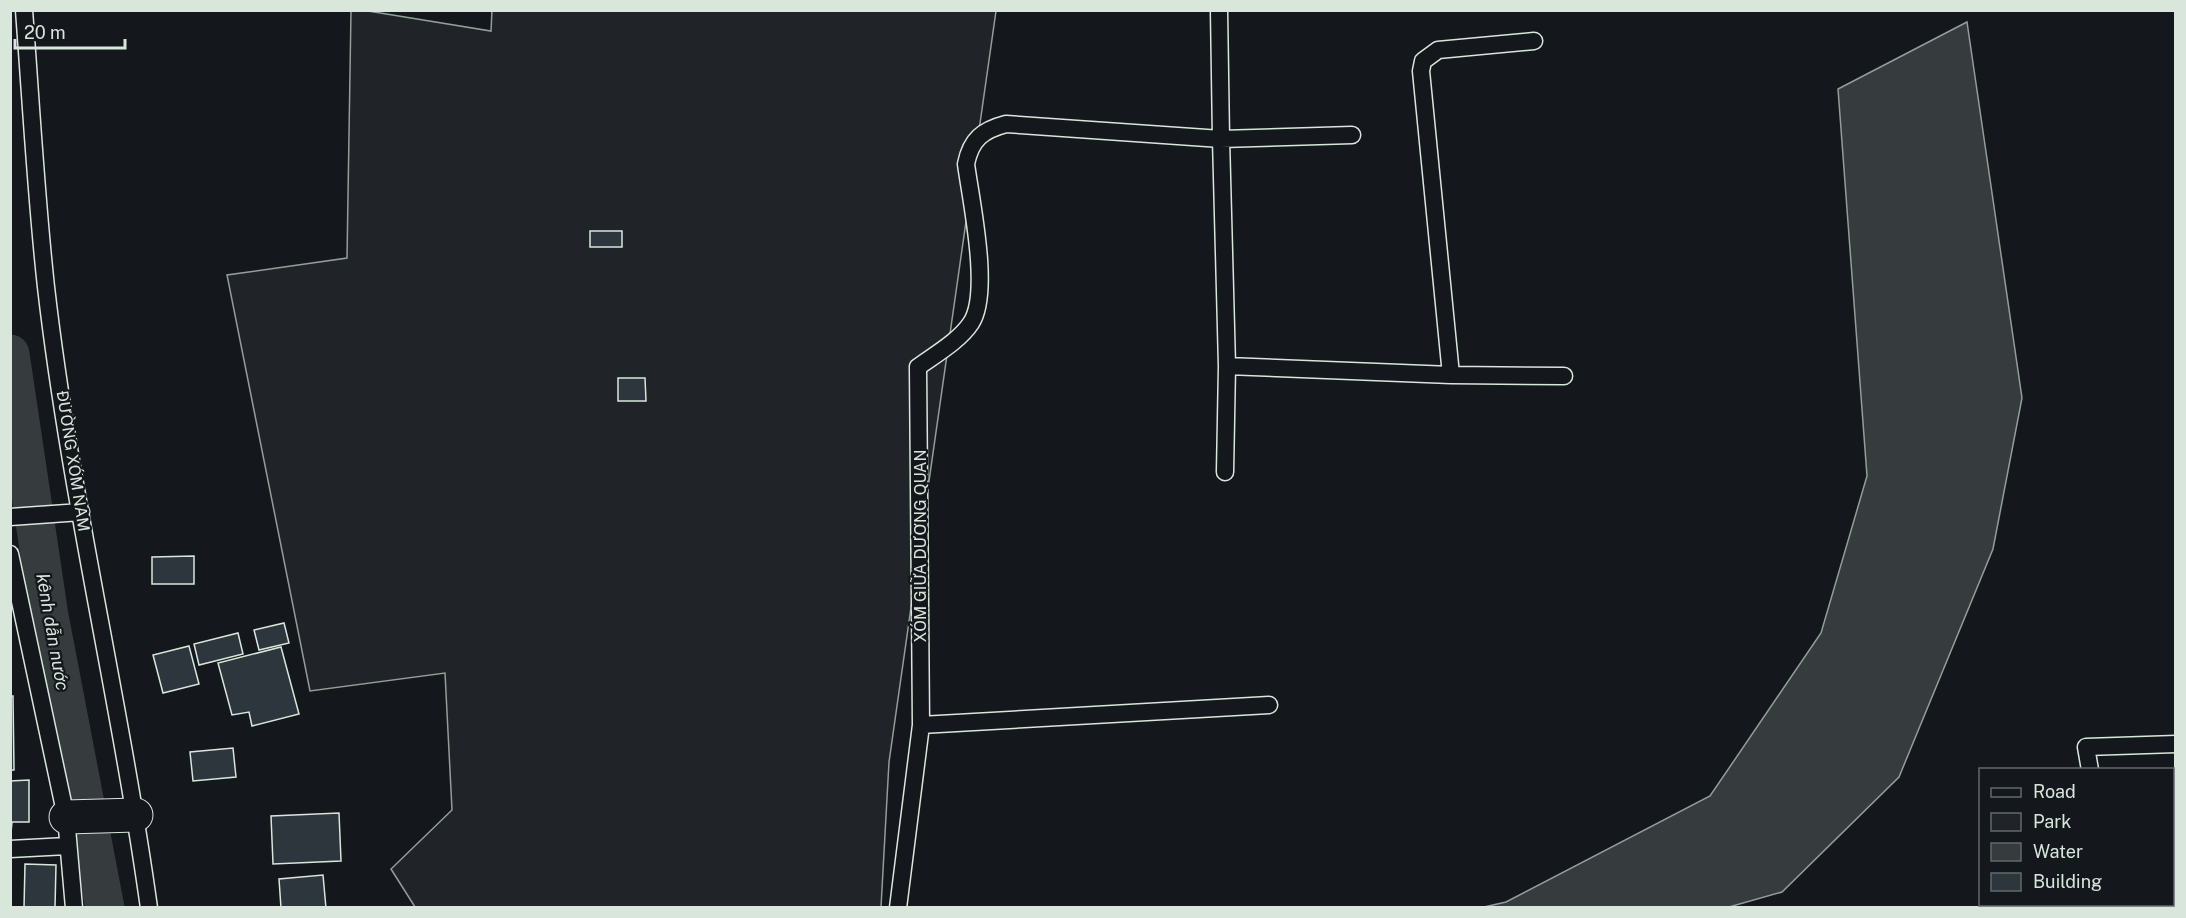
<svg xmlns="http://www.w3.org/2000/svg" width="2186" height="918" font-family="'Public Sans',sans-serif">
  <rect width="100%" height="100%" fill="#14181c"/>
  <path fill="#202428" stroke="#939e99" stroke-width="1.5" d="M492,10L996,11L889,762L881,907H415L391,869L452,810L445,673L310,691L227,275L347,258L351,11H368L491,31Z"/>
  <path fill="#363b3e" stroke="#939e99" stroke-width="1.5" d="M1967,22L2022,398L1993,549L1899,777L1782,892L1729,907H1484L1506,902L1710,796L1821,633L1867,476L1838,89Z"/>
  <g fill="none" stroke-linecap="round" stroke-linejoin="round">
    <path stroke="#363b3e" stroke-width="39" d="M10,354L49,616L105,908"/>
  </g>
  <path fill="#2c363c" stroke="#d8e6dc" stroke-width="1.5" d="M590,231H622V247H590Z
    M618,378H645L646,401H618Z
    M194,556V584H152V557Z
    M284,623L289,643L259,650L254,630Z
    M238,633L243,654L199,665L194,644Z
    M189,646L199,684L163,693L153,655Z
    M281,647L299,714L252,726L249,712L232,715L218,663Z
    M10,696H13L14,770H10Z
    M233,748L236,777L193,781L190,752Z
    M29,780V822H12L10,843V781Z
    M339,813L341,861L273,864L271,816Z
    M25,864L56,865L55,908H24Z
    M323,875L326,908H281L279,879Z"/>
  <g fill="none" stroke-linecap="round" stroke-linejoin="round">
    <defs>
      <path id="lane" d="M24,10C31,103 36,196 46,287C70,496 120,700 149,908
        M1219,10L1221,139L1352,135
        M1227,366L1451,375L1564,376
        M1451,375L1421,71L1423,61L1438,50L1534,41
        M10,517L81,512
        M10,554L66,817L74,908
        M921,725L1269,705
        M2090,770L2086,747L2176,744
        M10,849L67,846
        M2111,904V908
        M898,908L921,725L918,367C936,354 959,341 971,323C991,293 971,201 966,164C971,139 983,130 1006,124L1221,139L1227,366L1225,472"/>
      <path id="street" d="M66,817L136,815"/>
    </defs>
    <use href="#lane" stroke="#d8e6dc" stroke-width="19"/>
    <use href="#street" stroke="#d8e6dc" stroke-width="35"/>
    <use href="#lane" stroke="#14181c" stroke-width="16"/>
    <use href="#street" stroke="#14181c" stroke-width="33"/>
  </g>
  <g text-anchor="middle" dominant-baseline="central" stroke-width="4.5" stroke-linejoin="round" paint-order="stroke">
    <g font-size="16" fill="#d8e6dc" stroke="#14181c">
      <text transform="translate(73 461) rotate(81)">ĐƯỜNG XÓM NAM</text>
      <text transform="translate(920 546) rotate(-90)">XÓM GIỮA DƯƠNG QUAN</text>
    </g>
    <g font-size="18" font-style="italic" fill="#d8e6dc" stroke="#14181c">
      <text transform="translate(53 632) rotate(80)">kênh dẫn nước</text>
    </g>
  </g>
  <rect width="2186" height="918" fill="none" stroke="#d8e6dc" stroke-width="24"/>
  <rect x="1979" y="768" width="195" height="138" fill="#14181c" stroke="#626a69" stroke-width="1.5"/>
  <rect x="1991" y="788" width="30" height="9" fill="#14181c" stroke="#626a69" stroke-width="1.5"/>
  <text x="2033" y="798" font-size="18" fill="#d8e6dc">Road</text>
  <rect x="1991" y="813" width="30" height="18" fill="#202428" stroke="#626a69" stroke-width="1.5"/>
  <text x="2033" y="828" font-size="18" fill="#d8e6dc">Park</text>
  <rect x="1991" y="843" width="30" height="18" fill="#363b3e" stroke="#626a69" stroke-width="1.5"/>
  <text x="2033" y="858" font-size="18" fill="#d8e6dc">Water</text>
  <rect x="1991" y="873" width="30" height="18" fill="#2c363c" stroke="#626a69" stroke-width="1.5"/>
  <text x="2033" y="888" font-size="18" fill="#d8e6dc">Building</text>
  <path d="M15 39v9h110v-9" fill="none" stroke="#d8e6dc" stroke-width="3"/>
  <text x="24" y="39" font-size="18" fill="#d8e6dc" stroke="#14181c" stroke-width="4.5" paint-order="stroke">20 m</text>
</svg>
